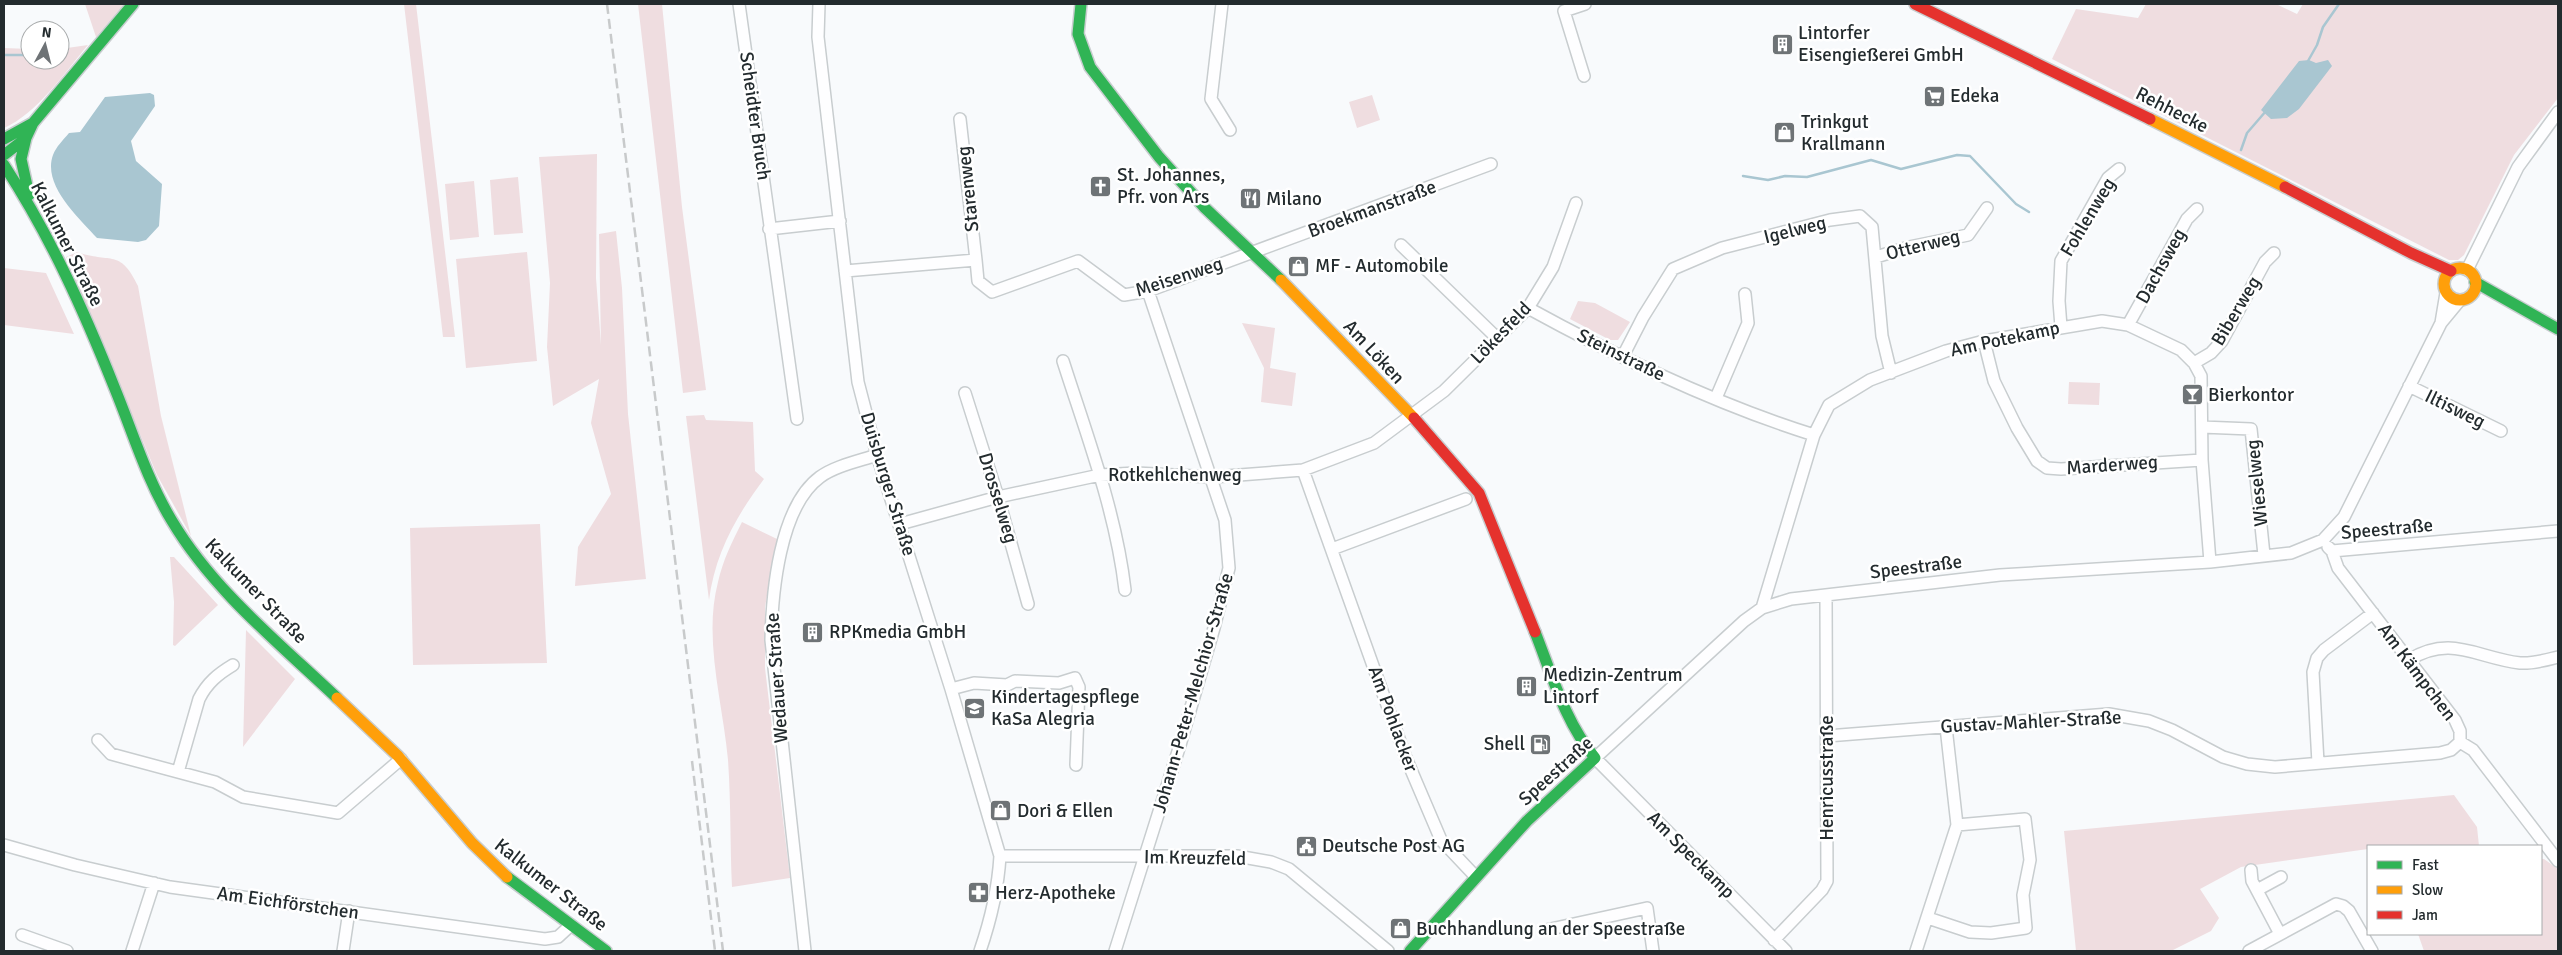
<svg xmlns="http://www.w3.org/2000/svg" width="2562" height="955" font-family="Signika,sans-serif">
  <rect width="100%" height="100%" fill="#f8fafc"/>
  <path fill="#efdde0" d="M85,4H124L96,37Z
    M404,4H416L455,337H443Z
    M638,4H662L682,207L706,390L683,393Z
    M2146,4H2276L2297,14L2303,4H2558V98L2514,155L2464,255L2458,260H2449L2052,59L2076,9L2138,18Z
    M88,45C66,71 37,114 4,128V48L30,49V60H60V49Z
    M1372,95L1380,120L1357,128L1349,102Z
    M597,154L596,278L601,345L599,234L616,231L622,288L628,414L646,579L575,586L578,547L611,494L591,423L599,379L553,406L547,347L550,283L539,157Z
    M518,177L523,233L494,235L490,180Z
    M474,181L479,237L450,240L445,184Z
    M77,252C111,264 120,248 138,286L161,416L191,536L157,475L66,257Z
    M527,252L537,361L466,368L456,259Z
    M4,268L46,273L74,334L4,325Z
    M1578,301L1595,303L1630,322L1618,340H1610L1570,319Z
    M1242,323L1275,328L1270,368L1296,373L1292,406L1261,402L1264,368Z
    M2069,382L2100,383L2099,405L2068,404Z
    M704,415L706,420L753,422L755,471L764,479C736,516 715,554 709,600L686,416Z
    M742,522L777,539L765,607V668L790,878L732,887C730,845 731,802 728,760C723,703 703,639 718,582C723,560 732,542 742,522Z
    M540,524L547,663L413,665L410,528Z
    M170,557H174L218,605L175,646L173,645L174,602Z
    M246,630L295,679L243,747Z
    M2454,795L2477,827L2479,846H2368V849L2241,867L2200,889L2219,918L2211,931L2171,951H2076L2064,831Z
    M2541,859H2544L2558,869V951H2424L2418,934H2541Z"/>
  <path fill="#a9c6d1" d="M2309,60L2316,63L2328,60L2332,66L2299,109L2287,118L2271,119L2261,110L2299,61Z
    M150,93L154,95L155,106L131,141L136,161L162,184L159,226L146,240L138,242L97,238C79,218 42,185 53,155C56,147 63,140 69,133L80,132L105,97Z"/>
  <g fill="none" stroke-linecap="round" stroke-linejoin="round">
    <path stroke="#a9c6d1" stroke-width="2.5" d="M60,54H61
      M4,55H30
      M2308,61L2317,45L2323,27L2339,4
      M2241,150L2247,133L2266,111
      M1743,176L1768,180L1785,176L1807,177L1871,160L1901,169L1957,155L1970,156L2016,204L2029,212"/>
    <defs>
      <path id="street" d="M739,4L797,419
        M819,4L818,37L858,382L877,455L951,689L1000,856C998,890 991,919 980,951
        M1222,4L1211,99L1230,130
        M1584,76L1564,11L1585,4
        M960,119L976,260
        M769,229L840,221
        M1401,245L1497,338
        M1876,257L1909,247L1968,235L1987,208
        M2467,270L2518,167L2558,112
        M845,271L976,260L978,281L992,292L1078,261L1124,295L1148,291L1491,164
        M1528,308C1619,358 1715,404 1814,435
        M2441,323L2446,293
        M2128,325L2187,219L2197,209
        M2061,327L2059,301L2061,261L2108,178L2119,169
        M1984,341L1994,381L2017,428L2037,461L2047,468L2061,469L2202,460
        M1623,356L1643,317L1673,269L1722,248L1830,220L1860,216L1872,227L1882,336L1891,373
        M1063,361C1087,436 1116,512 1125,590
        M2194,363L2211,353L2222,341L2265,262L2274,253
        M2409,386L2501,431
        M965,393L998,497L1028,604
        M1716,398L1748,323L1745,294
        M2202,427L2251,429L2264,555
        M1303,470L1406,758L1441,840L1476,877
        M900,524L998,497L1100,475L1136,473L1213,477L1303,470L1374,443L1444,391L1528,308L1553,267L1576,203
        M2328,547L2332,551L2558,531
        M1332,549L1466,499
        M2332,551L2338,568L2455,720L2460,731V742L2473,750L2558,861
        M1762,608L1814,435L1829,405L1870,380L1946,351L1984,341L2102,321L2128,325L2181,350L2194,363L2201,376L2202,460L2210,562
        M2409,660C2451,634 2477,658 2520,663C2533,664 2546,660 2558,657
        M951,689L974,683L1007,685L1015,681L1059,683L1075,678L1079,687L1076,765
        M1827,736L2109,714L2149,721L2172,730L2223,757L2247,764L2275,767L2440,753L2451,750L2460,742
        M98,740L111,754L215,782L243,797L338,813L401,759
        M2318,763L2313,672L2317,658L2324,650L2373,613
        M178,772L199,699C207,683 218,674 233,665
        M4,845L75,865L170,887L545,939L558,937L571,925
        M1000,856H1237L1271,862L1289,869L1388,951
        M2251,870L2252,881L2280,934
        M2257,890L2281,877
        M1928,918L1970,932L1991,933L2026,928L2023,895L2030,860L2025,819L1957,825
        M1546,930L1647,908L1653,951
        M22,935L67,951
        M1774,940L1822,890L1827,881L1826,596
        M132,951L154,883
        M343,951L349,911
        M805,951L771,640C772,594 779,507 820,477C835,466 859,461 877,455
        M1115,951L1180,745L1214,628L1229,568L1225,520L1148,291
        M1786,951L1595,758L1744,621L1762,608L1791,599L2000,575L2210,562L2291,553L2323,540L2344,517L2441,323L2460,300
        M1916,951L1957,825L1946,727
        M2249,951L2336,904L2343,906L2349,911L2372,951"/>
      <path id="fast" d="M1081,4L1078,34L1090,67L1159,157L1205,208L1281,280
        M26,138L21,159L29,195
        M4,139L33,123
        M4,155L26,138L33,123L133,4
        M4,165C50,235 84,311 115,389C133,433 147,480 172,521C213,590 279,643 337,698
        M2475,282L2558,329
        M507,877L606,951
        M1410,951L1527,821L1595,758C1565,722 1552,675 1535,632"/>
      <path id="slow" d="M2150,119L2285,187
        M2444 284a16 16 0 1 1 32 0a16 16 0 1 1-32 0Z
        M1281,280L1414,418
        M337,698L398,756L472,843L507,877"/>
      <path id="jam" d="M1915,4L2150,119
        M2285,187L2411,253L2451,271
        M1414,418L1479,493L1535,632"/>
    </defs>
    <use href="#street" stroke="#c8cdcf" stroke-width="14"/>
    <use href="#fast" stroke="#c8cdcf" stroke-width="14"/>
    <use href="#slow" stroke="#c8cdcf" stroke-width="14"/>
    <use href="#jam" stroke="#c8cdcf" stroke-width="14"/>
    <use href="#street" stroke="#fefeff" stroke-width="11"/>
    <use href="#fast" stroke="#30b455" stroke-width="11"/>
    <use href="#slow" stroke="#ff9f0a" stroke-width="11"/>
    <use href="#jam" stroke="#e5322d" stroke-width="11"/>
    <path stroke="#c8cacb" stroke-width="2.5" stroke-dasharray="10 5" stroke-linecap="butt" d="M607,4L723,951
      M692,761L715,951"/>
  </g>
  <defs>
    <symbol id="building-square" viewBox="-11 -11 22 22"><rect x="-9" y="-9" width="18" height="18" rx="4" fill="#6e7376" stroke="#fff"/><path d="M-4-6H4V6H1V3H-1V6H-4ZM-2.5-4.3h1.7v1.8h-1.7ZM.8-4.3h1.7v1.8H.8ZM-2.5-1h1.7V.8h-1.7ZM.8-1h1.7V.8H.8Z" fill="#fff"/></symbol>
    <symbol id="supermarket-square" viewBox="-11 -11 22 22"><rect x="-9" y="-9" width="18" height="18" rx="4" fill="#6e7376" stroke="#fff"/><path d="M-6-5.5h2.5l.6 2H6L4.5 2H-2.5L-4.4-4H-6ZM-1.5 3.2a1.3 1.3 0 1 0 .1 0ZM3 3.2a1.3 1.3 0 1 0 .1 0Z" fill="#fff"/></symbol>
    <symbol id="shop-square" viewBox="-11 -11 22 22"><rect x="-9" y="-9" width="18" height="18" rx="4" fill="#6e7376" stroke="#fff"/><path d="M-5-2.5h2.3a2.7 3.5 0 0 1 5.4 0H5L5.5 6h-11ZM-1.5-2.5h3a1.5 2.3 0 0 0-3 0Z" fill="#fff"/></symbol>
    <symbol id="church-square" viewBox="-11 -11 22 22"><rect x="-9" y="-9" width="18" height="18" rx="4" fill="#6e7376" stroke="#fff"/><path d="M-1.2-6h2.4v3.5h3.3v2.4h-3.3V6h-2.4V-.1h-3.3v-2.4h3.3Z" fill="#fff"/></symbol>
    <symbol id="restaurant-square" viewBox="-11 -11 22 22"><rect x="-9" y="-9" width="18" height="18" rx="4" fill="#6e7376" stroke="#fff"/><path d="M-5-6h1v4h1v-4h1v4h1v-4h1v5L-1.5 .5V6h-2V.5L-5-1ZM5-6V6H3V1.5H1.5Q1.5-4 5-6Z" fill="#fff"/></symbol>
    <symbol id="bar-square" viewBox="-11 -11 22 22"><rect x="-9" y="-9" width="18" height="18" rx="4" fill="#6e7376" stroke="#fff"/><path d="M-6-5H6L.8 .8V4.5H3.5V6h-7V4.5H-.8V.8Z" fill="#fff"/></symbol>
    <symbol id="school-square" viewBox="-11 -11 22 22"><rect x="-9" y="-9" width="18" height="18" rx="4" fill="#6e7376" stroke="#fff"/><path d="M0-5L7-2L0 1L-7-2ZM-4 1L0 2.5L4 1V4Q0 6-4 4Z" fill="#fff"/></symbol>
    <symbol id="fuel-square" viewBox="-11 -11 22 22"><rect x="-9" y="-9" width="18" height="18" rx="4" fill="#6e7376" stroke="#fff"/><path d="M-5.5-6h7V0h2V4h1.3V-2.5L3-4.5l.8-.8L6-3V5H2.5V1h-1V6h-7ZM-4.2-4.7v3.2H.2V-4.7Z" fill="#fff"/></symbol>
    <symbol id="civic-square" viewBox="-11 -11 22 22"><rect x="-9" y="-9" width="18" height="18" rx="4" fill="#6e7376" stroke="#fff"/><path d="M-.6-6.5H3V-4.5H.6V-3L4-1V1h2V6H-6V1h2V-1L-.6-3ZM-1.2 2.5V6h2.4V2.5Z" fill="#fff"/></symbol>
    <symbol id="pharmacy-square" viewBox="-11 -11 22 22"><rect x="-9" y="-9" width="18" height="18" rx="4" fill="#6e7376" stroke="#fff"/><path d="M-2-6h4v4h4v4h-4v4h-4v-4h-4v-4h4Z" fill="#fff"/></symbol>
  </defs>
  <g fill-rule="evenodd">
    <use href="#building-square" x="1770" y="32" width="25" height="25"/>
    <use href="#supermarket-square" x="1922" y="84" width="25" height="25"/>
    <use href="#shop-square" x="1772" y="120" width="25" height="25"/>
    <use href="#church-square" x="1088" y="174" width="25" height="25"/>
    <use href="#restaurant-square" x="1238" y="186" width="25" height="25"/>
    <use href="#shop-square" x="1286" y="254" width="25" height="25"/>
    <use href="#bar-square" x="2180" y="382" width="25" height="25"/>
    <use href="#building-square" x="800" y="620" width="25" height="25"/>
    <use href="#building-square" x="1514" y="674" width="25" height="25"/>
    <use href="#school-square" x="962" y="696" width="25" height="25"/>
    <use href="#fuel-square" x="1528" y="732" width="25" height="25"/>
    <use href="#shop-square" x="988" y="798" width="25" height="25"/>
    <use href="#civic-square" x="1294" y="834" width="25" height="25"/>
    <use href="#pharmacy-square" x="966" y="880" width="25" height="25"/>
    <use href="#shop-square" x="1388" y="916" width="25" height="25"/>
  </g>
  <g text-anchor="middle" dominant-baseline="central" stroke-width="5" stroke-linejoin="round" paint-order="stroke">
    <g font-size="19" fill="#232b2e" stroke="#fff" text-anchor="start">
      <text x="1798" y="33">Lintorfer<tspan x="1798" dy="22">Eisengießerei GmbH</tspan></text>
      <text x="1950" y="96">Edeka</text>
      <text x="1801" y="122">Trinkgut<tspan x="1801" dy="22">Krallmann</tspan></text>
      <text x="1117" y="175">St. Johannes,<tspan x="1117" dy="22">Pfr. von Ars</tspan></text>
      <text x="1266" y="199">Milano</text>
      <text x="1315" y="266">MF - Automobile</text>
      <text x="2208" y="395">Bierkontor</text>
      <text x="829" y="632">RPKmedia GmbH</text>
      <text x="1543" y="675">Medizin-Zentrum<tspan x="1543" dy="22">Lintorf</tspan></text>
      <text x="991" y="697">Kindertagespflege<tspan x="991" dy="22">KaSa Alegria</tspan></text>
      <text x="1525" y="744" text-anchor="end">Shell</text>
      <text x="1017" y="811">Dori &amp; Ellen</text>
      <text x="1322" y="846">Deutsche Post AG</text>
      <text x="995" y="893">Herz-Apotheke</text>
      <text x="1416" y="929">Buchhandlung an der Speestraße</text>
    </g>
    <g font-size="19" fill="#232b2e" stroke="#fff">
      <text transform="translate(2172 110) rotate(27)">Rehhecke</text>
      <text transform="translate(755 116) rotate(82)">Scheidter Bruch</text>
      <text transform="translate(968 189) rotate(-96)">Starenweg</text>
      <text transform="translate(1372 209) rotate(-20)">Broekmanstraße</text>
      <text transform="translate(2088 217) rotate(-59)">Fohlenweg</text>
      <text transform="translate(1795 230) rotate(-14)">Igelweg</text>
      <text transform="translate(67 244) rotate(63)">Kalkumer Straße</text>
      <text transform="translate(1923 245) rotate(-14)">Otterweg</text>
      <text transform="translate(2161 266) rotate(-61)">Dachsweg</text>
      <text transform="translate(1179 277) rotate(-18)">Meisenweg</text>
      <text transform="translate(2236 311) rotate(-59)">Biberweg</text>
      <text transform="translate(1501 333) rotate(-46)">Lökesfeld</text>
      <text transform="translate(2005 339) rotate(-12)">Am Potekamp</text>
      <text transform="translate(1374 352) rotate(47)">Am Löken</text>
      <text transform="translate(1621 355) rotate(26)">Steinstraße</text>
      <text transform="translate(2455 409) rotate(26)">Iltisweg</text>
      <text transform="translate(2112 465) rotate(-4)">Marderweg</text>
      <text x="1175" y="475">Rotkehlchenweg</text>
      <text transform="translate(2257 483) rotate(-96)">Wieselweg</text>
      <text transform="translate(888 484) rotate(73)">Duisburger Straße</text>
      <text transform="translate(998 498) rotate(73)">Drosselweg</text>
      <text transform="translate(2387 529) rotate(-5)">Speestraße</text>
      <text transform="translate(1916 567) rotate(-7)">Speestraße</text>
      <text transform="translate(256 591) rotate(46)">Kalkumer Straße</text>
      <text transform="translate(2417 672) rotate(53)">Am Kämpchen</text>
      <text transform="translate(777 678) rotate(-94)">Wedauer Straße</text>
      <text transform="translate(1193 693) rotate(-74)">Johann-Peter-Melchior-Straße</text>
      <text transform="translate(1393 719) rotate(70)">Am Pohlacker</text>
      <text transform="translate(2031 722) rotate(-3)">Gustav-Mahler-Straße</text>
      <text transform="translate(1556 771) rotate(-42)">Speestraße</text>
      <text transform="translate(1827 778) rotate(-90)">Henricusstraße</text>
      <text transform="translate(1691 855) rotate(45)">Am Speckamp</text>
      <text transform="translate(1195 858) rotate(1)">Im Kreuzfeld</text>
      <text transform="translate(551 885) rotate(38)">Kalkumer Straße</text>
      <text transform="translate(288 903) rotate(8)">Am Eichförstchen</text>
    </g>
  </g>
  <rect width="2562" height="955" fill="none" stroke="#232b2e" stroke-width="10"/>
  <rect x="2367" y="845" width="175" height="90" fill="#ffffff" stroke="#a7aaab"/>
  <rect x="2377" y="861" width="25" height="8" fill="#30b455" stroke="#a7aaab"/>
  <text x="2412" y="870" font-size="15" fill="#232b2e">Fast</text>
  <rect x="2377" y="886" width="25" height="8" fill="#ff9f0a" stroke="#a7aaab"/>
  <text x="2412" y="895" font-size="15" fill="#232b2e">Slow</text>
  <rect x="2377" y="911" width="25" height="8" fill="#e5322d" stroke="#a7aaab"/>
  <text x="2412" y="920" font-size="15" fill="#232b2e">Jam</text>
  <g transform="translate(45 45) rotate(7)"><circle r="24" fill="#ffffff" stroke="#a7aaab"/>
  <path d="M0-4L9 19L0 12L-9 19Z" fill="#6e7376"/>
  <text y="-8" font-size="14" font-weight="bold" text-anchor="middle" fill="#232b2e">N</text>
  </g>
</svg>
